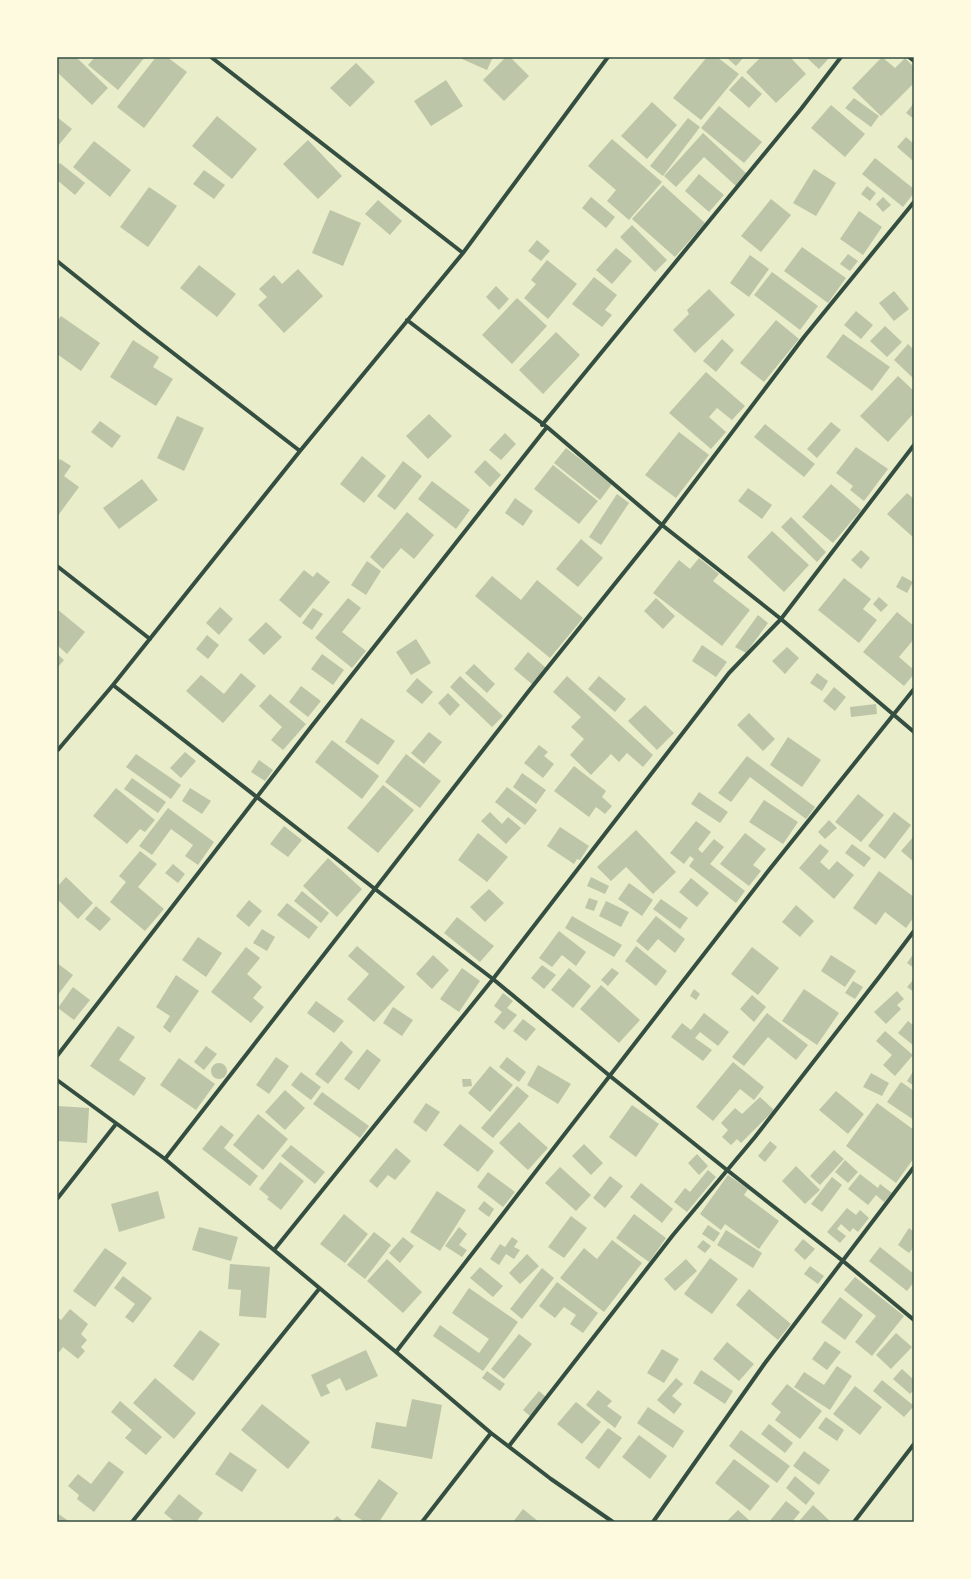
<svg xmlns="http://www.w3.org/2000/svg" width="971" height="1579" font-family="'Fira Sans Condensed',sans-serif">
  <rect width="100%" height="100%" fill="#e9edc9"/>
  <path fill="#bcc5a7" d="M57,57H76L108,88L92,105L57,72Z
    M93,57H145L118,90L88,65L94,58Z
    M156,57H167L187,72L144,128L117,107Z
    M463,57H493L487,70L462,59Z
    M506,57H510L529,76L504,101L483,80Z
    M707,57H717L739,74L701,120L673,98Z
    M726,57H744L736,66Z
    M761,57H790L806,74L776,103L746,72Z
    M806,57H830L819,69Z
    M882,57L895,68L905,58L914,67V83L881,116L852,88Z
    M356,63L375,82L350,107L330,88Z
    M742,76L762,94L749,108L729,90Z
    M446,80L463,106L431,126L414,101Z
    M854,98L879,116L871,127L845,108Z
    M652,102L677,125L647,159L621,136Z
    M914,103V119L906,113Z
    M831,105L865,134L845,157L811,128Z
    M719,106L762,142L744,163L701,128Z
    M217,116L257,149L232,179L192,146Z
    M57,117L72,129L57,147Z
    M688,118L700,127L663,176L650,166Z
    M703,133L747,174L736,186L704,157L676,187L664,176Z
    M906,137L914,144V157L912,160L897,147Z
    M612,139L662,182L629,220L607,201L616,190L588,166Z
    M308,140L342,176L318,199L283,164Z
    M94,141L131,170L110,197L73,167Z
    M875,158L914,189V193L903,207L862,174Z
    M60,163L85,183L75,195L57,180V167Z
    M814,169L836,183L816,216L793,203Z
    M204,170L225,185L214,199L193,184Z
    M699,174L724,195L709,212L685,191Z
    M663,185L705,223L675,257L632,219Z
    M867,186L876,193L870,201L861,194Z
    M149,187L177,206L148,247L120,227Z
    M591,197L615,217L606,228L582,208Z
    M883,197L891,205L883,212L876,204Z
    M771,199L791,215L761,252L741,236Z
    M378,200L402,221L390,235L365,214Z
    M330,210L361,223L343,266L312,253Z
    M859,211L882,227L863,255L840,239Z
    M632,225L667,260L655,272L620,237Z
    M537,240L550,251L541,261L528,251Z
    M802,247L846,278L828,303L784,271Z
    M616,248L632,261L612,284L596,270Z
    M848,254L858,261L850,271L840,264Z
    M750,255L769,269L749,297L730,283Z
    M547,260L577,284L548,319L524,298L536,284L531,280Z
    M199,265L236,294L217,317L180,288Z
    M298,269L323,296L284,333L258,305L267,297L259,289L274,275L282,284Z
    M772,272L818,306L800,330L754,295Z
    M594,277L617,295L605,310L612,315L602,327L572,304Z
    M496,286L509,299L499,310L486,297Z
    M709,289L735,315L695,353L673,330L689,314L687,310Z
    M894,291L909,309L894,321L879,303Z
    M517,298L547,326L512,364L482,335Z
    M856,311L873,325L861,339L844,325Z
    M61,316L100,343L81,371L57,354V321Z
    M776,320L799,339L764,382L740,363Z
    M885,326L902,342L887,357L870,341Z
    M556,332L580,355L543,394L519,370Z
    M843,334L890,367L872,391L826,357Z
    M722,339L734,350L716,372L703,361Z
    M133,340L159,357L153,367L173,379L156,406L110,377Z
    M908,344L914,350V379L894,360Z
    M706,372L745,406L732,420L717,408L709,417L726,432L711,449L669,413Z
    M898,376L914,391V413L888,442L860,416Z
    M429,414L452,436L428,459L406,436Z
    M177,416L204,428L184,471L157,458Z
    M100,421L121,436L112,448L91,432Z
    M831,422L841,430L817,458L807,449Z
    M765,424L815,464L804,477L754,437Z
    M679,432L709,455L676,498L645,475Z
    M505,433L516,444L501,460L489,450Z
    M856,447L888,469L864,501L850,490L853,486L836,473Z
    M566,448L612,484L600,500L554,463Z
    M362,456L386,476L364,503L340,484Z
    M60,459L71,466L64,476L79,487L57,517V463Z
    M485,460L501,475L490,487L474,472Z
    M403,461L422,476L395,510L377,496Z
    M553,465L598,501L579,524L534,489Z
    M142,479L158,500L119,529L103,508Z
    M432,481L470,510L456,529L418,499Z
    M831,484L861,510L833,543L802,517Z
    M748,488L772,505L762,519L738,501Z
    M907,493L914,499V538L887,514Z
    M617,494L629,503L601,545L589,537Z
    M515,498L533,511L523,526L505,513Z
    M407,512L434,535L414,559L401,548L383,569L370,557Z
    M791,517L826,552L817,562L781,527Z
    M772,531L809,565L784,592L747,557Z
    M581,539L603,558L578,587L556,569Z
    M861,550L870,558L861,569L851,560Z
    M699,558L719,574L713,581L750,610L722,646L653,593L679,560L690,569Z
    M367,561L381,571L366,595L351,585Z
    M304,570L313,577L317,572L330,582L300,618L279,600Z
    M492,576L521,600L537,580L583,618L550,658L475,596Z
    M902,576L913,582L907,593L896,587Z
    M844,578L871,599L863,609L877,620L859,643L818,610Z
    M879,597L888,605L881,612L873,604Z
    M348,598L361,608L342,632L366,651L352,668L315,638Z
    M656,598L675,616L663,629L644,611Z
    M220,607L233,619L219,635L206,623Z
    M313,608L323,614L312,630L302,623Z
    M57,609L85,632L67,654L57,645Z
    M897,612L914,626V639L899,657L914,670V674L904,686L863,652Z
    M758,615L768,623L746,653L735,647Z
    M266,622L282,637L264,655L248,640Z
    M207,635L219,645L208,659L196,649Z
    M416,639L431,663L411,675L396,652Z
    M702,645L727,662L716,677L692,661Z
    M787,647L799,658L785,674L772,661Z
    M528,652L546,668L533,685L514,669Z
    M57,654L64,660L57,668Z
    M322,654L344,670L333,685L311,669Z
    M474,664L495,684L487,693L465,673Z
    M241,673L256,686L223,723L186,691L201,675L224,694Z
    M817,673L828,681L822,691L810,683Z
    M460,676L503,716L492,727L450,687Z
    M567,676L653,755L643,767L627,753L619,762L611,754L591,775L570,755L584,739L571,727L581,717L553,692Z
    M599,676L626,699L615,712L588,689Z
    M417,678L433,692L422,704L406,691Z
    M301,686L321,701L308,717L289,702Z
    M834,687L846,697L835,711L823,701Z
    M448,693L460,705L450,716L438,703Z
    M270,694L306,724L283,750L271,740L282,727L259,706Z
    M876,704L877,714L851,717L850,707Z
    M645,705L674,733L657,750L628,721Z
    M749,713L775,739L763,751L737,725Z
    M361,718L395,741L378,765L345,742Z
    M429,732L442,742L424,764L411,753Z
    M788,737L821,760L802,787L770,765Z
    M332,740L379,776L362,799L315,762Z
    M539,745L548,752L544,756L554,764L543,778L524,763Z
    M185,752L196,761L181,778L170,768Z
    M136,754L181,785L171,799L126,767Z
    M406,754L441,781L420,808L385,782Z
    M747,756L815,807L806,819L750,777L731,802L718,793Z
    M259,760L273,770L265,781L251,772Z
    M574,766L606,791L602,797L612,806L605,814L596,807L589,817L554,791Z
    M522,773L546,790L536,804L513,787Z
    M132,778L166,802L158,813L124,789Z
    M383,785L414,810L378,853L347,828Z
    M507,787L537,810L525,825L495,802Z
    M116,788L155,820L145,832L140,829L127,844L93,816Z
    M190,788L211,801L202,814L182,801Z
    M699,792L728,812L720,823L691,804Z
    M858,794L884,815L861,842L835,822Z
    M764,800L798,822L783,844L749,822Z
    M168,808L214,842L198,865L185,856L193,845L171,829L152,855L139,846Z
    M490,812L502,824L508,817L521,828L506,844L481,821Z
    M894,812L911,825L885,859L868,846Z
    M829,820L837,828L825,839L818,832Z
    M696,821L711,832L698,849L702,853L714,839L724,847L710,864L745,891L736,903L689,866L694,859L690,856L684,864L670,853Z
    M284,826L302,840L288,857L270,844Z
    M560,827L589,846L580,860L577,859L574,864L547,846Z
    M636,830L676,872L653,894L626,867L611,881L597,867Z
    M478,833L508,857L487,882L458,860Z
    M745,833L766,849L753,865L761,871L749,886L720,864Z
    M914,836V862L901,851Z
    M820,844L829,851L820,862L829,870L837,861L854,875L834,899L799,868Z
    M852,844L871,858L864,867L845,853Z
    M140,851L157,864L138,887L164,909L145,931L110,902L126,882L119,876Z
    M328,858L362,889L337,917L303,886Z
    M173,864L185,874L178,883L165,873Z
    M879,871L914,897V917L906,928L885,912L876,925L853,908Z
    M66,877L93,903L78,919L57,899V887Z
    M591,877L609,886L605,894L587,886Z
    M691,878L709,893L697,907L679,892Z
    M629,883L653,900L642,916L618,899Z
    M489,889L504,903L485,922L470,907Z
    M302,891L329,913L321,923L294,901Z
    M589,898L598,901L594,911L585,908Z
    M661,899L688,918L680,929L653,909Z
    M249,900L262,911L249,927L236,916Z
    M606,901L629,912L621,927L599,916Z
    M287,903L318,927L309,939L277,915Z
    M796,905L814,921L800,937L782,922Z
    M96,906L111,919L100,931L85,919Z
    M572,916L622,945L614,957L565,928Z
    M656,916L685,939L675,953L658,939L648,951L636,941Z
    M457,917L494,946L480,962L444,933Z
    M262,929L275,937L267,951L253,943Z
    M559,931L586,952L576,966L562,955L552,967L539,958Z
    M198,937L222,953L206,977L182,960Z
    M357,946L405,987L374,1022L347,999L369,974L348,956Z
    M636,946L667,971L656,986L625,961Z
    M246,947L260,958L247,974L262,987L253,998L264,1007L251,1023L211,992Z
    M752,947L779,968L758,995L731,974Z
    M914,953V968L907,963Z
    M433,955L449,970L432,989L416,974Z
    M831,955L856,971L845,987L821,971Z
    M57,963L73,975L57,996Z
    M542,965L556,975L544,989L531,978Z
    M462,968L480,981L459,1012L440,999Z
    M569,968L591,986L573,1008L551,990Z
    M612,968L619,973L608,986L601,980Z
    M176,975L199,991L170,1033L163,1027L170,1016L156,1007Z
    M914,979V992L907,987Z
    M853,981L863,987L855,999L845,993Z
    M601,985L640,1020L619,1043L580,1009Z
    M73,987L90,1000L74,1020L58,1008Z
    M694,989L700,994L696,1000L690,996Z
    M804,989L839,1013L817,1045L782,1021Z
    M897,991L904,999L897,1005L901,1009L886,1024L874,1012Z
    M503,993L513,1001L507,1008L517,1015L504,1030L494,1022L502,1012L494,1006Z
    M752,995L766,1007L754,1022L740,1009Z
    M316,1001L344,1021L334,1033L307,1013Z
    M393,1007L413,1020L402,1036L383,1023Z
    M704,1013L729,1032L718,1046L700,1032L695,1038L712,1050L703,1061L671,1037L682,1023L691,1030Z
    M767,1013L808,1045L796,1060L768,1037L744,1066L732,1057Z
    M523,1019L536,1029L526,1041L513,1031Z
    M908,1021L914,1026V1046L898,1033Z
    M118,1026L135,1037L119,1060L146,1078L134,1096L90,1066Z
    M885,1031L913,1055L895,1076L883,1065L892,1055L876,1041Z
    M341,1041L353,1052L328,1084L315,1074Z
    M206,1046L217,1054L204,1070L194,1062Z
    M367,1049L381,1060L359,1090L344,1079Z
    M276,1057L289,1066L269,1094L256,1085Z
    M507,1057L526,1072L519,1082L499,1067Z
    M179,1058L215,1084L196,1110L160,1085Z
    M733,1062L764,1087L754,1100L740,1089L713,1121L696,1107Z
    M211 1071a8 8 0 1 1 16 0a8 8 0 1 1-16 0Z
    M538,1065L571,1084L558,1104L527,1085Z
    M490,1066L513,1085L490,1112L468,1093Z
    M914,1070V1086L907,1081Z
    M301,1072L321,1087L311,1100L291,1085Z
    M871,1073L889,1083L882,1096L863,1087Z
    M462,1079H471L472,1086L463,1087Z
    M901,1082L914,1091V1120L887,1102Z
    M517,1086L529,1096L493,1138L481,1128Z
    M285,1090L305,1108L285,1130L265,1112Z
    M836,1091L864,1114L848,1134L819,1110Z
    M322,1092L369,1126L360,1138L313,1104Z
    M760,1097L774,1110L741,1143L737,1139L731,1145L722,1137L728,1130L721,1123L735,1108L742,1114Z
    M426,1103L440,1112L426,1132L413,1122Z
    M877,1103L914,1130V1158L896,1183L846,1146Z
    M632,1105L659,1124L636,1157L609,1137Z
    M57,1106L89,1108L87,1143L57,1141Z
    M258,1114L288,1139L263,1170L233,1145Z
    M519,1122L548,1148L528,1170L499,1143Z
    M460,1124L494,1151L478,1172L443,1145Z
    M221,1125L234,1135L224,1148L258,1176L250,1186L202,1149Z
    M770,1141L777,1147L765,1162L758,1156Z
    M584,1144L603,1163L591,1175L572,1156Z
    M291,1145L325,1172L315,1184L281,1156Z
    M396,1148L411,1161L395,1180L388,1175L377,1188L369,1181Z
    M834,1150L844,1159L820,1185L810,1176Z
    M697,1154L708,1166L699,1175L688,1163Z
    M845,1160L858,1172L848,1183L835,1172Z
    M280,1162L304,1181L281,1210L267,1199L269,1197L259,1189Z
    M796,1166L820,1190L805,1204L782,1181Z
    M560,1167L591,1195L576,1211L545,1183Z
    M708,1170L716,1177L687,1212L674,1202L685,1188L690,1192Z
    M488,1172L515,1192L503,1207L477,1187Z
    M860,1174L878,1188L880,1184L892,1193L884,1202L876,1195L868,1205L848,1189Z
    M728,1175L748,1189L744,1195L779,1221L759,1249L725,1224L721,1230L700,1214Z
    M610,1176L623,1186L605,1208L593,1198Z
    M832,1177L842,1185L822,1212L811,1204Z
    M641,1183L673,1209L662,1223L630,1197Z
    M158,1191L165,1218L119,1232L111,1204Z
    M437,1191L466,1210L440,1251L410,1232Z
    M484,1201L494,1209L489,1217L478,1209Z
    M847,1208L856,1215L860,1210L869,1218L858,1232L853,1228L850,1232L841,1224L837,1229L846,1236L840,1243L827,1232Z
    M344,1214L368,1234L345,1263L320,1244Z
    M634,1214L666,1238L649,1262L616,1238Z
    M571,1216L587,1228L564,1258L548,1247Z
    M708,1225L720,1233L714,1242L702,1234Z
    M199,1227L238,1237L231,1261L192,1250Z
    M459,1227L467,1234L459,1245L467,1250L462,1257L445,1246Z
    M909,1228L914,1232V1247L909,1253L898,1245Z
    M726,1230L762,1253L753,1268L717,1245Z
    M374,1232L391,1245L365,1279L347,1265Z
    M403,1237L414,1246L400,1263L389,1253Z
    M512,1237L518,1241L514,1247L520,1250L514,1259L506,1254L499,1265L490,1259L500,1244L505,1247Z
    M803,1239L815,1249L805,1260L794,1250Z
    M612,1240L642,1263L604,1312L560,1278L584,1248L597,1259Z
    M703,1240L711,1246L705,1253L697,1247Z
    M880,1247L914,1274V1282L907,1291L869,1261Z
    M105,1248L127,1263L95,1307L73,1291Z
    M527,1254L539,1266L520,1284L509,1273Z
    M710,1258L738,1279L712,1314L684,1294Z
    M387,1259L422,1292L403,1313L367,1281Z
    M686,1259L697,1271L675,1291L664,1279Z
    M230,1264L270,1267L266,1318L239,1316L241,1290L228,1289Z
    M810,1266L824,1276L818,1284L804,1274Z
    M480,1267L503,1286L493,1297L470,1278Z
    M542,1268L554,1278L522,1319L510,1309Z
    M123,1276L152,1298L133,1323L125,1317L135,1304L114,1288Z
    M855,1277L904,1316L872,1356L855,1342L876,1316L844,1290Z
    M557,1282L598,1313L583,1333L570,1324L576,1315L564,1307L555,1318L539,1306Z
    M469,1288L518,1322L483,1371L433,1336L440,1325L479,1353L489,1339L452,1313Z
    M749,1289L791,1324L778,1340L736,1305Z
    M840,1297L863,1315L845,1340L821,1322Z
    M70,1309L88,1324L81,1334L87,1340L81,1347L85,1351L78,1359L63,1347L57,1355V1317L61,1320Z
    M200,1330L220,1344L193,1381L173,1366Z
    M896,1333L912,1347L891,1369L876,1355Z
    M519,1334L532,1344L504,1379L491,1369Z
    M825,1341L841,1352L827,1370L812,1359Z
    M727,1342L754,1364L739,1381L713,1359Z
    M662,1349L679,1359L664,1383L647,1373Z
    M366,1350L378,1376L346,1391L340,1378L326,1385L330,1393L321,1397L311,1375Z
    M837,1366L852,1376L830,1410L794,1387L804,1372L824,1385Z
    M902,1369L914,1380V1390L910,1394L893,1379Z
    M701,1370L733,1391L725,1404L693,1383Z
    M487,1371L505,1384L500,1391L482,1378Z
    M155,1378L196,1413L174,1439L133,1403Z
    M676,1378L683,1384L672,1396L682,1404L674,1414L657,1400Z
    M882,1380L914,1406L904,1417L873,1391Z
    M787,1384L822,1411L800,1439L775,1420L781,1412L771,1404Z
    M855,1386L882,1407L860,1435L833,1414Z
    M598,1390L612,1401L607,1406L622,1417L615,1428L586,1405Z
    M539,1391L546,1397L530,1416L523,1410Z
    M412,1399L442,1405L432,1459L371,1448L376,1422L406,1427Z
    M120,1401L162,1437L146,1455L125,1438L132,1430L111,1412Z
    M576,1402L601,1422L582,1444L557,1424Z
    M262,1404L310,1442L288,1469L241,1430Z
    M648,1407L684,1431L673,1448L637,1423Z
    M826,1417L844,1430L837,1441L818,1428Z
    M769,1424L793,1443L785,1453L761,1434Z
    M608,1428L622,1438L599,1469L585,1458Z
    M741,1430L790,1466L777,1483L729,1446Z
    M639,1435L667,1456L650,1479L622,1457Z
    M804,1451L830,1470L819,1485L793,1466Z
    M230,1452L257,1470L242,1492L215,1474Z
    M734,1459L770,1486L750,1511L715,1483Z
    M109,1461L124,1472L94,1512L77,1499L79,1495L68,1486L78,1474L91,1484Z
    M795,1476L815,1493L806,1505L786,1488Z
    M379,1479L398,1493L379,1522H365L354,1515Z
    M179,1494L203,1513L196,1522H175L164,1513Z
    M786,1501L800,1512L792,1522H769Z
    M813,1505L831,1522H802L800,1520Z
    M523,1509L539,1522H513Z
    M738,1510L750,1521L726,1522Z
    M57,1513L70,1522H57Z
    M337,1516L344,1522H331Z"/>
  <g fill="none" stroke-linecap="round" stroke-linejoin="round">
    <path stroke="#344e41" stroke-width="4" d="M211,57L463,253
      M909,57L914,61
      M57,261L142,329L300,451
      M407,320L547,427L662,525L781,619L914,732
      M542,425L801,109L841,57
      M57,566L150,639
      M113,685L375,889L493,979L610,1076L727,1170L843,1261L914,1320
      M57,751L113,685L300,451L463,253L608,57
      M57,1056L311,727L547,427
      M57,1080L165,1159L396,1352L491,1433L551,1479L613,1522
      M165,1159L528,692L662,525L804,337L914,202
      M57,1199L116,1124
      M274,1250L493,979L729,673L781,619L914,445
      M396,1352L769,870L914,689
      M509,1446L673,1235L755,1137L880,976L914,931
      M132,1522L319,1289
      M422,1522L491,1433
      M653,1522L765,1363L914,1167
      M854,1522L914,1444"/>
  </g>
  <rect width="971" height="1579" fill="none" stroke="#fefae0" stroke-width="116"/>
  <rect x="58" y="58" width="855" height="1463" fill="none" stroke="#344e41" stroke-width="1.5"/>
</svg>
